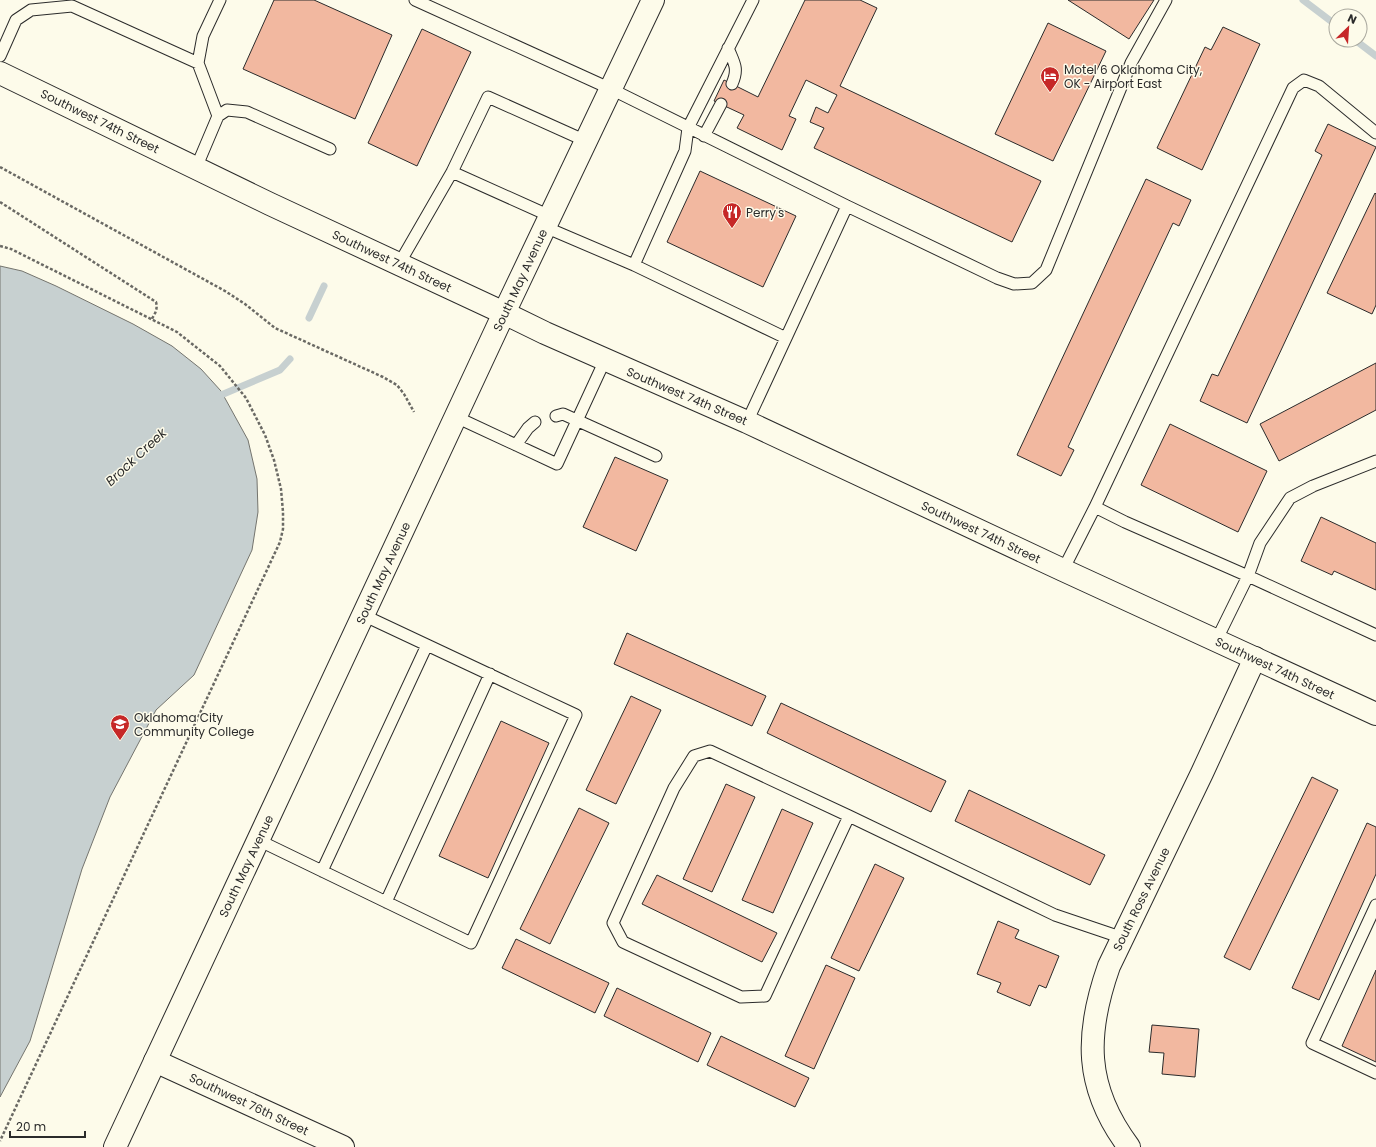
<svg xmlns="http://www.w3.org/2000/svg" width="1376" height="1147" font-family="Poppins,sans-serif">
  <rect width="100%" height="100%" fill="#fdfbea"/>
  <path fill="#c7d0d0" stroke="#74746e" d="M0,266L22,271L56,286L133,324L172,346L201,369L221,391L248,440L257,479L258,512L252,550L194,675L156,710L110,797L82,869L30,1041L0,1097Z"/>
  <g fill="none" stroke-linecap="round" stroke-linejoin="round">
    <path stroke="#c7d0d0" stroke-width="7" d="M1303,0L1336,25
      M1355,40L1376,56
      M309,318L324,286
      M214,398L280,370L290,359"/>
  </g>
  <path fill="#f2b8a0" stroke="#2b2b2b" d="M274,0H314L392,35L355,119L243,69Z
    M805,0H860L877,8L840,86L1041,181L1012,242L814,148L824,128L810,122L816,107L828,113L837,95L806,80L789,116L796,119L782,150L737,128L744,115L714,101L724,80L758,97Z
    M1068,0H1154L1129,39Z
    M1048,23L1106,51L1053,161L995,134Z
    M1223,27L1260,44L1202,170L1157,148L1205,47L1211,50Z
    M422,29L471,52L417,166L368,143Z
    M1328,124L1376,147L1247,423L1200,401L1212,374L1218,376L1322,155L1315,151Z
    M700,171L796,216L763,287L667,242Z
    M1146,179L1191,200L1179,226L1173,223L1068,447L1074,450L1061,476L1017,455Z
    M1375,193L1376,194V305L1372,314L1327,293Z
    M1376,363V410L1279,461L1260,424Z
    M1170,424L1267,471L1238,532L1141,485Z
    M615,457L668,480L636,551L583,527Z
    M1321,517L1376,543V590L1334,571L1332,575L1301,561Z
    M627,633L766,696L752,726L614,664Z
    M631,696L661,710L616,804L586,790Z
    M781,703L946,781L931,812L767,733Z
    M501,721L549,743L488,878L439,856Z
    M1312,777L1338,790L1250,970L1224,957Z
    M726,784L755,797L712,892L683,879Z
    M969,790L1105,855L1090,885L955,821Z
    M579,808L609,823L550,944L520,929Z
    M782,809L813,823L773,913L742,900Z
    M1367,823L1376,827V874L1319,1000L1292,988Z
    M875,864L904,878L859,971L831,958Z
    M657,875L777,933L762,962L642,904Z
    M998,921L1019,930L1015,938L1059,956L1046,988L1039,985L1030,1006L997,992L1001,983L977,974Z
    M516,939L609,983L595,1013L502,968Z
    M826,965L855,978L814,1069L785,1056Z
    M1376,970V1062L1342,1046Z
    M617,988L711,1033L698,1062L604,1016Z
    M1152,1025L1199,1029L1195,1077L1162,1074L1164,1053L1149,1052Z
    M721,1036L809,1078L795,1107L707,1065Z"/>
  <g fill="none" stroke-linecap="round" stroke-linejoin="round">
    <defs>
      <path id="lane" d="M415,0L611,89L847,206L997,278L1014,284L1032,283L1046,270L1131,63L1166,0
        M728,48C734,63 739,68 732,84
        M0,56L16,20L31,10L72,6L198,63
        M218,116L198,63L203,36L220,0
        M704,136L721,104
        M196,168L218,116L227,110L247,112L330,149
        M452,172L550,216
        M545,227L634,265L786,338L747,422
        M399,264L452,172L488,97L586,141
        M634,265L685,151L688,128L753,0
        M786,338L847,206
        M556,416L563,414L656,456
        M456,417L557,464L605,360
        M516,445L528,428L535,422
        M1095,507L1293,88L1304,80L1319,86L1376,133
        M1063,570L1095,507L1125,522L1248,576L1376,635
        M1216,641L1248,576L1260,543L1290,498L1313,486L1376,461
        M849,816L765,996L741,997L623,942L613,923L674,788L694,756L710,751L849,816L1055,915L1123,938
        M258,840L471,943L576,715L363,615
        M322,871L427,645
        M386,902L490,674
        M1376,905L1312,1043L1376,1073"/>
      <path id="street" d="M155,1061L343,1147
        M1129,1147C1084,1087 1085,1034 1109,966L1202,773L1255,658"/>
      <path id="secondary" d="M0,73L270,204L504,313L545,333L747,422L1063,570L1376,714
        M115,1147L504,313L653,0"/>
    </defs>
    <use href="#lane" stroke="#2b2b2b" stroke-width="13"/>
    <use href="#street" stroke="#2b2b2b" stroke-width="24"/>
    <use href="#secondary" stroke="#2b2b2b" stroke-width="24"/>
    <path stroke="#6a6964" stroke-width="2.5" stroke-dasharray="3 2" stroke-linecap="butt" d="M0,167L225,291L245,304L275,328L383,377L397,385L404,394L414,412
      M0,202L156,302C158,309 155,314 151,320
      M0,246L11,249L177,332L220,366L246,398L265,435L274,460L281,489L283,512V529L280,542L0,1141"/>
    <use href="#lane" stroke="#fdfbea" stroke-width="11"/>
    <use href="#street" stroke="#fdfbea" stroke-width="22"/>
    <use href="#secondary" stroke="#fdfbea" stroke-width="22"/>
  </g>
  <defs>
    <symbol id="hotel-pin" viewBox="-11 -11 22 30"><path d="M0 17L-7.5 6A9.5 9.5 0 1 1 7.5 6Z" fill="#c62828" stroke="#fdfbea"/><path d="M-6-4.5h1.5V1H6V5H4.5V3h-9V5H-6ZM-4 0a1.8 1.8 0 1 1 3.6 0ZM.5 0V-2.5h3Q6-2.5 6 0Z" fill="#fff"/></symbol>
    <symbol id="restaurant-pin" viewBox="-11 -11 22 30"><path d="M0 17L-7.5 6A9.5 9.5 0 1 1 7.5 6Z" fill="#c62828" stroke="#fdfbea"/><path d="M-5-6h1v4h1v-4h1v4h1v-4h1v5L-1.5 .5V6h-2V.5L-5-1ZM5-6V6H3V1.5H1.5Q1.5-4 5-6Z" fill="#fff"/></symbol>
    <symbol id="university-pin" viewBox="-11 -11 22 30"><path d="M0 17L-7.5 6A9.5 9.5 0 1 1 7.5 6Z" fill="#c62828" stroke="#fdfbea"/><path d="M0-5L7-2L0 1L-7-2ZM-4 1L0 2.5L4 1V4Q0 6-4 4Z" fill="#fff"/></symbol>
  </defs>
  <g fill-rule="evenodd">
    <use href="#hotel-pin" x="1039" y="65" width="22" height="30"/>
    <use href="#restaurant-pin" x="721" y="201" width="22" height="30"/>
    <use href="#university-pin" x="109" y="713" width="22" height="30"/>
  </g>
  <g text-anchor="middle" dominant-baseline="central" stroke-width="3" stroke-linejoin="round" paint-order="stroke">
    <g font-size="12" fill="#2b2b2b" stroke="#fdfbea" text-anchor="start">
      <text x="1064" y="69">Motel 6 Oklahoma City,<tspan x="1064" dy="14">OK - Airport East</tspan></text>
      <text x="746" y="212">Perry's</text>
      <text x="134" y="717">Oklahoma City<tspan x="134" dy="14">Community College</tspan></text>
    </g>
    <g font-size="12" fill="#2b2b2b" stroke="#fdfbea">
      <text transform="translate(100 121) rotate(26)">Southwest 74th Street</text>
      <text transform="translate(392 261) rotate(25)">Southwest 74th Street</text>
      <text transform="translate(520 280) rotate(-65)">South May Avenue</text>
      <text transform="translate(687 396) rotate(23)">Southwest 74th Street</text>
      <text transform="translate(981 532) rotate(25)">Southwest 74th Street</text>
      <text transform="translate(383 573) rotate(-65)">South May Avenue</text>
      <text transform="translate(1275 668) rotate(25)">Southwest 74th Street</text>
      <text transform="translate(246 866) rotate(-65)">South May Avenue</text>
      <text transform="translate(1141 899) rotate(-64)">South Ross Avenue</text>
      <text transform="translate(249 1104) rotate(25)">Southwest 76th Street</text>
    </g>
    <g font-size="13" font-style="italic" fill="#2b2b2b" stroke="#fdfbea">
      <text transform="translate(136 457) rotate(-43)">Brock Creek</text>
    </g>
  </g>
  <g transform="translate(1348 28) rotate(25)"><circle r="19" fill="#fdfbea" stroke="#a9a89e"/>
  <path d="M0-3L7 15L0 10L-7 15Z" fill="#c62828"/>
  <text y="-6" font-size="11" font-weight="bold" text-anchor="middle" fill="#2b2b2b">N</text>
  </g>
  <path d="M10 1131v6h75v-6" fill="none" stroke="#2b2b2b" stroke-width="2"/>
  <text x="16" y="1131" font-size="12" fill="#2b2b2b" stroke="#fdfbea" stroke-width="3" paint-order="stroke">20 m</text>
</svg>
